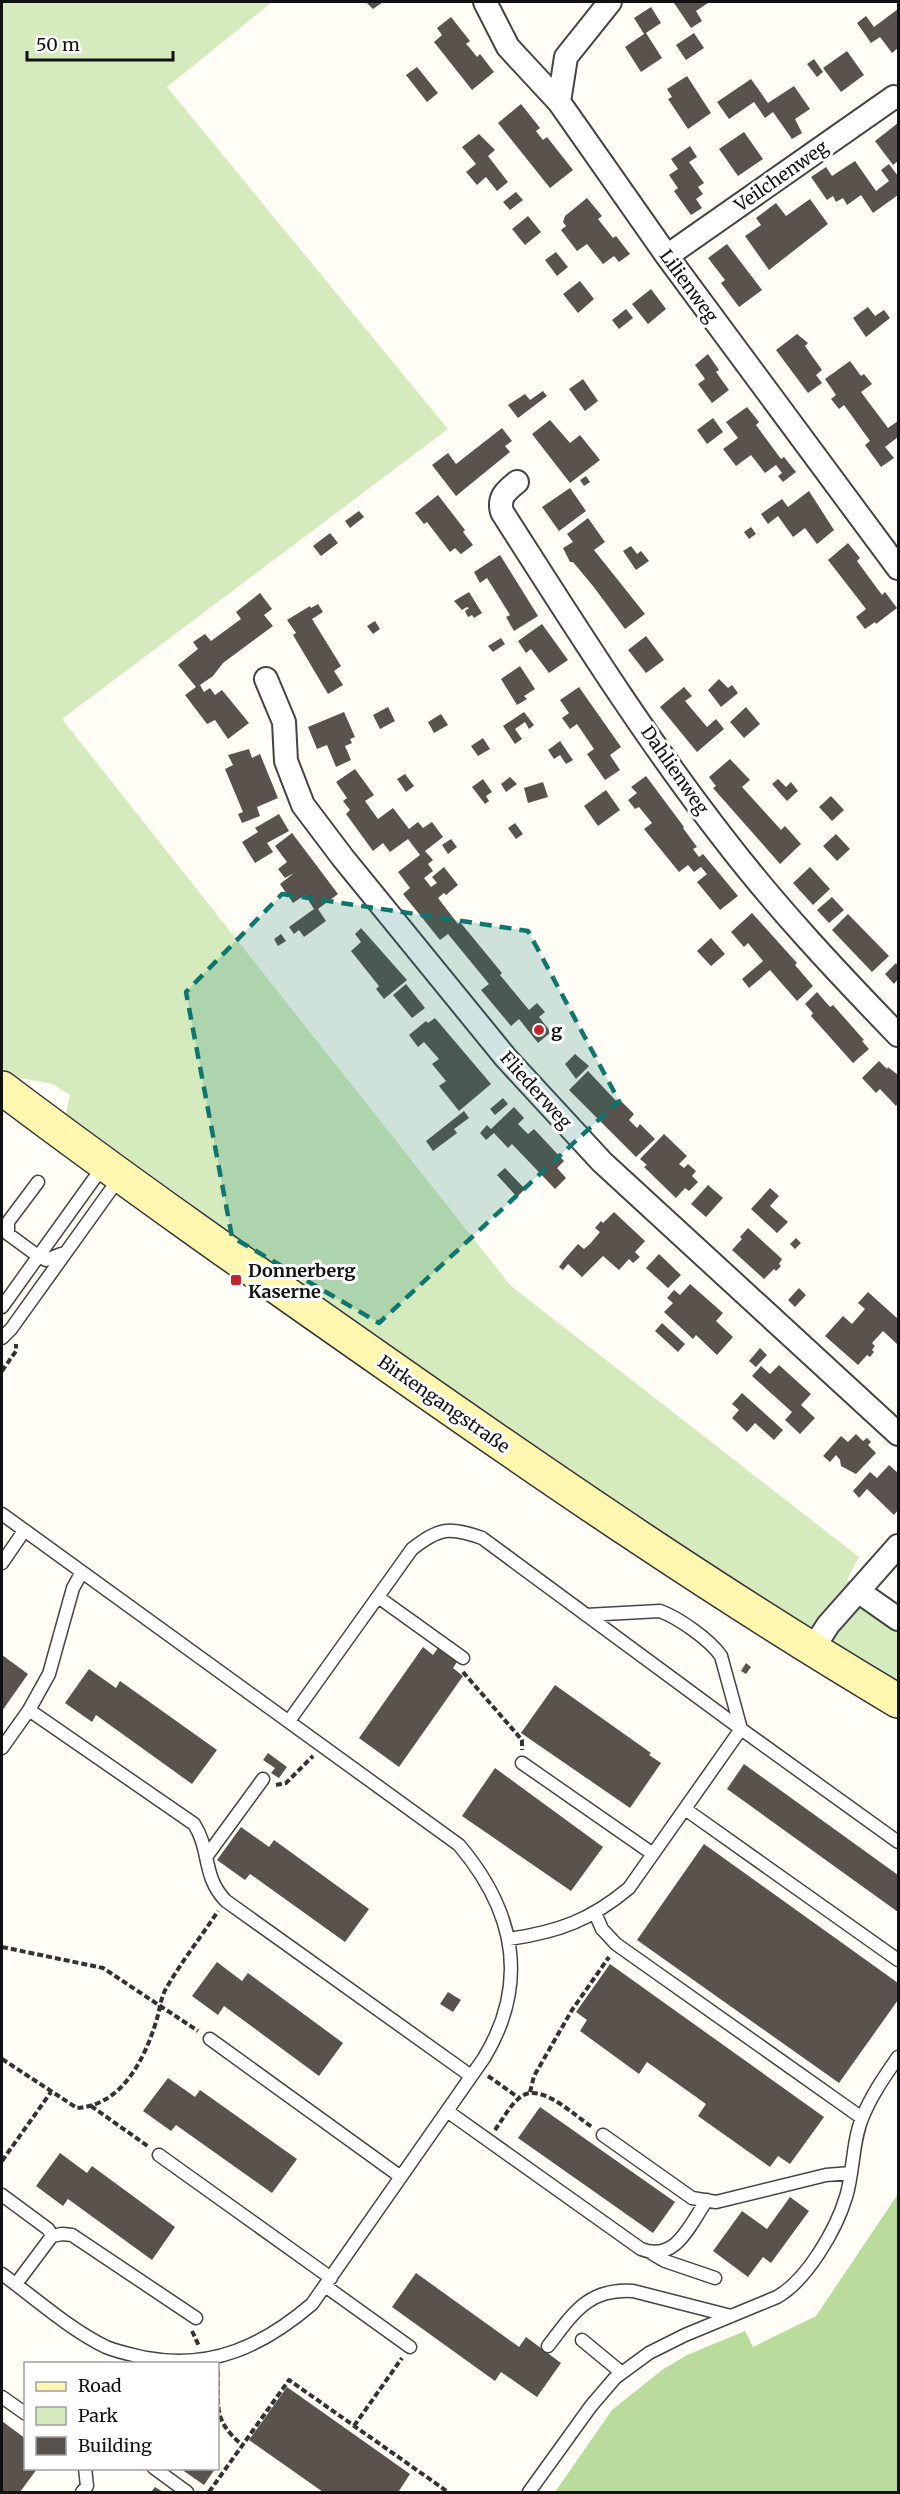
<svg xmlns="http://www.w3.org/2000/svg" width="900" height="2494" font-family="Merriweather,serif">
  <rect width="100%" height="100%" fill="#fffdf5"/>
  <path fill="#d5ebbd" d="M2,2H272L167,87L448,429L62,719L511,1286L859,1557L847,1580L898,1620V1681L770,1608L563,1472L66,1114L70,1095L53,1084L15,1077L2,1068Z"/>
  <path fill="#b9dc9c" d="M898,2194V2492H555L612,2410L662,2370L687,2355L745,2331L753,2347L816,2316Z"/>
  <path fill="#5a524d" d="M366,2H383L373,9Z
    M678,2H707L708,3L696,11L702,21L691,28L674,3Z
    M651,7L661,23L646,33L662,58L641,72L625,47L644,34L634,18Z
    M898,9V48L892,53L880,37L871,43L857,23L866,16L874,27Z
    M451,17L470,41L466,44L469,47L477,57L480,54L494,72L472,90L434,42L442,35L437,28Z
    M694,33L704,48L686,60L676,45Z
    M847,51L864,75L841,92L823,68Z
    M814,59L823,72L817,77L807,64Z
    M417,67L438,93L427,102L406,75Z
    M687,76L711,113L688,129L668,99L672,97L667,89Z
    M751,79L768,103L794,86L810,109L795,119L802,133L792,139L773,112L765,118L754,102L729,119L717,102Z
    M521,104L540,128L536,131L539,135L543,140L547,137L573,170L550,188L498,123Z
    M898,123V161L893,165L875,141Z
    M744,132L763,159L738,176L719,149Z
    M479,134L495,150L488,156L508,182L497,191L486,177L477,185L466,172L476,164L462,147Z
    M690,146L697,157L689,162L704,183L698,187L703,194L696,199L702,208L691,215L674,191L678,188L669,175L678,169L671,159Z
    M855,161L876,191L889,181L881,170L889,164L898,176V195L873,213L861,195L847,205L843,198L836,202L833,196L827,200L811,177L826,167L832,176Z
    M516,192L523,200L510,210L503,202Z
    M587,198L602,216L598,219L613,238L616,236L630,254L619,262L614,256L603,264L587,244L577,251L561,230L566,226L563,222L565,216Z
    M810,199L828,224L769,270L745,236L761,225L756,218L776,203L786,216Z
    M528,216L541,232L525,245L512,229Z
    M727,244L762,290L739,307L721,283L725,280L708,258Z
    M556,252L568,267L557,276L545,260Z
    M580,281L594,299L578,313L563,294Z
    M651,289L666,309L648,324L632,304Z
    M868,307L875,316L884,310L890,318L866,337L853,318Z
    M626,309L633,318L619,329L612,320Z
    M797,334L808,343L805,346L822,370L816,375L822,383L808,393L776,350Z
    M708,354L719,370L716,372L729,390L712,403L698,384L705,379L695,365Z
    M850,361L861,376L864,374L872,384L861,392L888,428L898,421V437L885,447L894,458L881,467L865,445L870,441L844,405L839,409L831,399L836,395L825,379Z
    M583,379L598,401L585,411L569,389Z
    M543,391L547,396L518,418L508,405L525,394L530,400Z
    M747,407L759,422L756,425L781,459L784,457L796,472L783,482L778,476L782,473L776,465L765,473L751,455L736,466L723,449L738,438L726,422Z
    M713,418L723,432L707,444L697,430Z
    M550,420L570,443L580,435L600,460L570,483L532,434Z
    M502,428L512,441L505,446L510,452L456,496L432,465L448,453L456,464Z
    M586,476L590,482L584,486L580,480Z
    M570,488L586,511L559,531L542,507Z
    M809,491L834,530L817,544L805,528L793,537L778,516L768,524L761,514L782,499L788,507Z
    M438,495L465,530L463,532L473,545L461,554L455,548L450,552L427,522L424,524L415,513Z
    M359,511L364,517L350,528L345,521Z
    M588,518L605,542L594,550L645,614L625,629L593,586L573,562H570L563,548L573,542L567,534Z
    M751,527L756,534L749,539L744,532Z
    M330,533L338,543L321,556L313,546Z
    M848,543L860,558L857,561L882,595L885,592L897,608L876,624L875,622L865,629L856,617L866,609L828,560Z
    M631,546L637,554L641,551L649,561L636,570L623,551Z
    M500,555L538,616L514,631L506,617L510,615L487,578L480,583L474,572Z
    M469,592L482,613L474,618L472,615L468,617L465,611L469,608L467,607L462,610L454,601Z
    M260,593L272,609L264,615L273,626L223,663L213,676L200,685L204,692L210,688L215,695L222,690L249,723L228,739L215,720L207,724L185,695L196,687L178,665L198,649L193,642L205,634L211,641L241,619L236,612Z
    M318,604L323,612L312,619L341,666L334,671L343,685L328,694L293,635L296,633L287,620L310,606L311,608Z
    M375,621L380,629L373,634L367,626Z
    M542,624L568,660L549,673L531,649L526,653L518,641Z
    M646,636L664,660L646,673L628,650Z
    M501,638L505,644L493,652L488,646Z
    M520,666L535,689L524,696L527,699L517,705L501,679Z
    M719,679L728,688L732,685L738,693L721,707L708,690Z
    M579,687L621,747L610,755L620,770L605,780L587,754L594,749L577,724L570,729L562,718L569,713L560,700Z
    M684,687L692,696L685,701L707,727L716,719L724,729L697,752L660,707Z
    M388,707L395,721L380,729L373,715Z
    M746,707L760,724L744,738L730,722Z
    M344,712L355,737L350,739L352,743L345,746L351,760L336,767L327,745L317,749L308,727Z
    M524,712L534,725L529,729L525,722L515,729L522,739L515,744L503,726Z
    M441,714L448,725L434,733L428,722Z
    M483,738L490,749L478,756L471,746Z
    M560,741L573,760L566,764L560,755L554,759L548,750Z
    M249,749L252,758L260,754L278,798L257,807L260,816L242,823L238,814L243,812L225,769L233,765L228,755Z
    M730,759L750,780L742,787L781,830L785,826L801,844L780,864L713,788L716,786L709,777Z
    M355,769L374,795L365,801L378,819L393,808L409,829L418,822L423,828L432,822L443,837L425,851L433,860L428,864L433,871L424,878L431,887L437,883L432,877L444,867L458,885L446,895L444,893L438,898L458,924L460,922L502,973L500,975L529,1010L537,1003L545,1012L539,1017L551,1032L538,1043L519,1019L511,1026L481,990L489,984L448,934L440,940L403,894L410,888L398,872L420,855L408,839L390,852L383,843L373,851L346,814L350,810L343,801L347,798L336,782Z
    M405,774L414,786L406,792L397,779Z
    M646,776L684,827L683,828L697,847L693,849L699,857L703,854L738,896L720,910L697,882L707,874L701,867L694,872L688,865L679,872L644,829L652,823L639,807L635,809L628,800L637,793L631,787Z
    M510,777L517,784L506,792L501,784Z
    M483,779L492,792L486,796L489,801L485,804L472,787Z
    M778,779L786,787L791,782L798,791L787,801L772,784Z
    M543,782L548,797L528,803L524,788Z
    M606,790L620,810L598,826L584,806Z
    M831,796L844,810L832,821L819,807Z
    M279,814L289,831L267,843L273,852L255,863L242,842L258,832L255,828Z
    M515,823L523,834L516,839L508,828Z
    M292,833L338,894L318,909L326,921L304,937L299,930L294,934L289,927L314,909L305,895L293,903L280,884L294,873L285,878L278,869L287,862L275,846Z
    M836,834L850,849L837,861L823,846Z
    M451,839L457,847L448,854L442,845Z
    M810,867L830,889L813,905L793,883Z
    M832,897L844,910L829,923L817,910Z
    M752,913L797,963L795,965L813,986L797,1001L770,970L749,988L742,979L763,961L748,943L744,947L731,932Z
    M848,914L889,956L872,972L832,930Z
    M361,928L407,980L384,999L376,989L379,986L351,951L361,942L355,934Z
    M281,934L286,941L278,946L274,939Z
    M711,938L725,954L711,966L697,951Z
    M896,963L898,966V979L894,984L885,974Z
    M406,984L425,1008L412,1018L393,995Z
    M817,992L830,1007L833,1005L864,1040L862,1041L869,1049L853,1063L811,1016L813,1013L805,1004Z
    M435,1018L491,1084L459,1111L439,1086L446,1081L432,1064L439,1059L424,1042L418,1047L409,1035L426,1021L428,1023Z
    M575,1054L589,1066L576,1079L565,1064Z
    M879,1061L887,1069L888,1067L898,1075V1103L896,1106L880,1089L876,1093L862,1078Z
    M588,1071L618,1103L621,1101L634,1114L629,1120L637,1128L640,1124L655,1139L636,1157L569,1090Z
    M503,1098L508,1104L495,1115L490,1109Z
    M514,1107L524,1118L518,1124L528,1134L534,1129L564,1161L557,1168L566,1178L555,1189L512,1144L508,1148L494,1133L486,1140L480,1133L487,1125L491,1129Z
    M464,1111L469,1118L454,1129L457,1133L433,1151L426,1141Z
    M664,1134L687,1156L679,1164L684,1168L688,1164L696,1171L692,1176L698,1182L689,1191L685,1188L676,1198L644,1167L647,1165L640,1159Z
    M505,1168L525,1189L517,1197L497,1175Z
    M708,1185L723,1198L706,1217L691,1204Z
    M770,1188L779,1196L770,1206L788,1222L777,1233L751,1209Z
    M614,1212L645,1241L635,1252L640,1257L633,1263L629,1259L619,1270L603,1256L582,1277L568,1264L563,1270L559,1267L564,1260L578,1244L584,1249L590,1244L600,1232L595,1228L601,1221L603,1223Z
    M748,1228L782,1259L779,1264L781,1266L776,1271L774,1269L764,1279L732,1250L742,1239L740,1237Z
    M796,1238L801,1243L795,1249L790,1244Z
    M659,1254L681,1275L668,1288L646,1268Z
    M690,1284L723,1313L716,1321L733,1337L717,1355L696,1335L693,1339L664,1312L673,1303L667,1298L674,1290L680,1295Z
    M799,1288L806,1295L795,1307L788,1300Z
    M868,1292L898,1319V1342L897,1344L883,1331L872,1343L875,1346L872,1350L874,1352L870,1357L867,1355L858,1365L825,1336L843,1316L852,1324L865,1309L858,1303Z
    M662,1323L685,1344L678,1352L655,1331Z
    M760,1348L767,1355L756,1367L749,1361Z
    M779,1365L811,1394L801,1405L815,1418L800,1434L785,1420L792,1412L752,1376L761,1366L770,1374Z
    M742,1393L783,1430L774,1440L755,1423L747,1432L732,1418L739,1410L732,1404Z
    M856,1434L863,1441L867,1438L871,1442L868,1445L876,1453L856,1474L841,1466L840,1460L836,1455L830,1462L823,1456L841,1436L848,1442Z
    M889,1465L898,1473V1510L894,1515L867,1489L859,1498L853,1491L870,1472L877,1478Z
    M440,1645L459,1659L453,1668L463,1676L399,1767L359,1738L423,1647L433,1655Z
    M2,1655L28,1674L2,1711Z
    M746,1663L751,1667L746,1674L741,1671Z
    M89,1669L116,1688L120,1681L217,1750L192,1784L96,1715L92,1722L65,1703Z
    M555,1685L651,1753L649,1755L661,1763L630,1808L521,1733Z
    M268,1753L287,1767L279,1778L271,1773L275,1768L263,1760Z
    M744,1764L898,1875V1912L727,1789Z
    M495,1768L603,1847L571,1891L462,1816Z
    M241,1827L269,1847L274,1840L369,1909L345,1942L250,1874L245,1880L217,1860Z
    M704,1844L898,1983V2000L839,2083L637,1940Z
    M217,1962L242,1981L248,1973L343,2043L319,2076L224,2006L218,2015L192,1996Z
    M610,1964L824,2117L790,2164L778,2156L770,2167L698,2116L706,2104L647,2062L639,2074L580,2031L587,2020L576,2012Z
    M448,1992L461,2000L453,2012L440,2004Z
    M168,2078L195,2097L200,2090L297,2159L272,2193L176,2125L171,2131L143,2111Z
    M540,2107L675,2202L653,2233L518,2138Z
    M60,2153L87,2173L92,2166L175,2227L152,2260L68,2199L63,2206L36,2186Z
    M790,2197L809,2211L771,2263L763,2257L748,2277L713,2251L742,2211L767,2229Z
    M416,2273L519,2347L526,2337L561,2363L537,2397L501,2372L495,2381L392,2307Z
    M287,2387L410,2474L399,2491L401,2492H323L249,2440Z
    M2,2421L26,2439V2469H37L20,2492H2Z
    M181,2469H215L204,2485Z
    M155,2487L163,2492H151Z"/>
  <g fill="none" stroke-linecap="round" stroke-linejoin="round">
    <defs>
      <path id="lane" d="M38,1182L8,1222V1234L38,1256L46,1260L61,1254
        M2,1307L104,1165
        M2,1338L11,1329L120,1177
        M2,1514L459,1845C514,1910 530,1982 484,2058L312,2304C263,2346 211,2370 146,2358C133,2355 118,2352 106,2347C69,2329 35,2298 2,2274
        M2,1563L24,1531
        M82,1572L73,1588L49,1674L29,1710L194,1824C211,1850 202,1877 226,1901L471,2076
        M378,1597L463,1658
        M586,1615L660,1611C679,1618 710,1640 721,1656L741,1729L898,1842
        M289,1721L412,1549C439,1528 449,1526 482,1538L741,1729L629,1888C591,1920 558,1932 509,1939
        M2,1748L29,1710
        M522,1763L653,1854
        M685,1809L898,1960
        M206,1857L263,1779
        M595,1913L602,1929L616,1944L862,2118
        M210,2039L401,2177
        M447,2111L641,2249C676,2263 690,2224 707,2200
        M603,2135L692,2198L716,2202L826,2175L851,2173
        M159,2155L331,2278
        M2,2195L48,2229L52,2236
        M653,2254L665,2261L715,2278
        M16,2284L52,2236L62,2234L72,2235L196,2318
        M325,2286L410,2347
        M582,2340L622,2373
        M548,2346C573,2314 587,2288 633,2291L731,2316
        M2,2397L26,2414
        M154,2468L187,2492
        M82,2492L87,2486L85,2468
        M529,2492L591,2406L615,2378L649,2353L685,2335L777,2297C807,2280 836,2230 846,2197C854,2171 852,2141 863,2116C872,2094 885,2076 898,2057"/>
      <path id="street" d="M485,2L508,47L559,102L667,256L898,568
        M559,102L566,57L610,2
        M667,256L894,97L898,98
        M517,482C506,491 498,497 502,512C573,623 643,735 724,839C777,908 837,972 898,1035
        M266,679L284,722L286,761L303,805L343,858L506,1058L602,1162L898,1434
        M858,1591L898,1619
        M812,1650L828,1625L898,1546"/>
      <path id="secondary" d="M2,1088C128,1183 258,1274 388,1365C555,1482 723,1597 898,1701"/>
    </defs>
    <use href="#lane" stroke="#444" stroke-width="15"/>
    <use href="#street" stroke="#444" stroke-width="26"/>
    <use href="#secondary" stroke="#333" stroke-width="36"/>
    <path stroke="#333" stroke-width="4" stroke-dasharray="6 3" stroke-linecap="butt" d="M2,1371L16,1351V1344
      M463,1672L522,1740V1750
      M276,1785L286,1783L313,1756
      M2,1947L103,1968L198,2031
      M2,2059L77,2108C122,2105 144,2060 156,2022C160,2010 160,1998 167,1987C182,1961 201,1937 218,1911
      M488,2076L519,2098
      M530,2092L534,2076L572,2010L609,1957
      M91,2106L149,2147
      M495,2130C503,2119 511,2103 522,2096C542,2083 575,2116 592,2127
      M2,2161L51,2092
      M192,2331L199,2346
      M218,2371C219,2407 212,2419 242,2445
      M354,2426L402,2358
      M209,2492L289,2380L448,2492"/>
    <use href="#lane" stroke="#fff" stroke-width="12"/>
    <use href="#street" stroke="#fff" stroke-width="22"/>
    <use href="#secondary" stroke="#fff6b0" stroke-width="33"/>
  </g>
  <path fill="#0f766e" fill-opacity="0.2" stroke="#0f766e" stroke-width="4.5" stroke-dasharray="12 8" stroke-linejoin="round" d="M282,894L528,931L619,1101L379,1323L232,1237L186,992Z"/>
  <g fill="#c4262e" stroke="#fff" stroke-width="2">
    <circle cx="539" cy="1030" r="6"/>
    <rect x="230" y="1274" width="12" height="12" rx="3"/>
  </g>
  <g text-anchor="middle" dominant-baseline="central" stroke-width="6" stroke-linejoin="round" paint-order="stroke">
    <g font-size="18" fill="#111" stroke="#fff">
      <text transform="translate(781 176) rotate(-35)">Veilchenweg</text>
      <text transform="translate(689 286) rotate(54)">Lilienweg</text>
      <text transform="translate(675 770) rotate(55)">Dahlienweg</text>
      <text transform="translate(536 1090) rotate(48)">Fliederweg</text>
      <text transform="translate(444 1404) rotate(35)">Birkengangstraße</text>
    </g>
    <g font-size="18" font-weight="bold" fill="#111" stroke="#fff" text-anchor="start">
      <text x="551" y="1030">g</text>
      <text x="248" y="1270">Donnerberg<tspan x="248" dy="21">Kaserne</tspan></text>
    </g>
  </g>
  <rect width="900" height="2494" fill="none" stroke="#111111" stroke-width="6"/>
  <rect x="24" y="2362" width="195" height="108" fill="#ffffff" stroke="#a0a0a0" stroke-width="1.5"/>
  <rect x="36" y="2382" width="30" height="9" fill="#fff6b0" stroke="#a0a0a0" stroke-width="1.5"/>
  <text x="78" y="2392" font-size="18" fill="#111111">Road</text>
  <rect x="36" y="2407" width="30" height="18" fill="#d5ebbd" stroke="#a0a0a0" stroke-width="1.5"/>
  <text x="78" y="2422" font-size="18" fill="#111111">Park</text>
  <rect x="36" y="2437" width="30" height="18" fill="#5a524d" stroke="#a0a0a0" stroke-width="1.5"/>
  <text x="78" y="2452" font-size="18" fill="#111111">Building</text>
  <path d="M27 51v9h146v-9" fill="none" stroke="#111111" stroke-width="3"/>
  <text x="36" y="51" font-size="18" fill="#111111" stroke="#ffffff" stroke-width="4.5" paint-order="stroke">50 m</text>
</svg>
